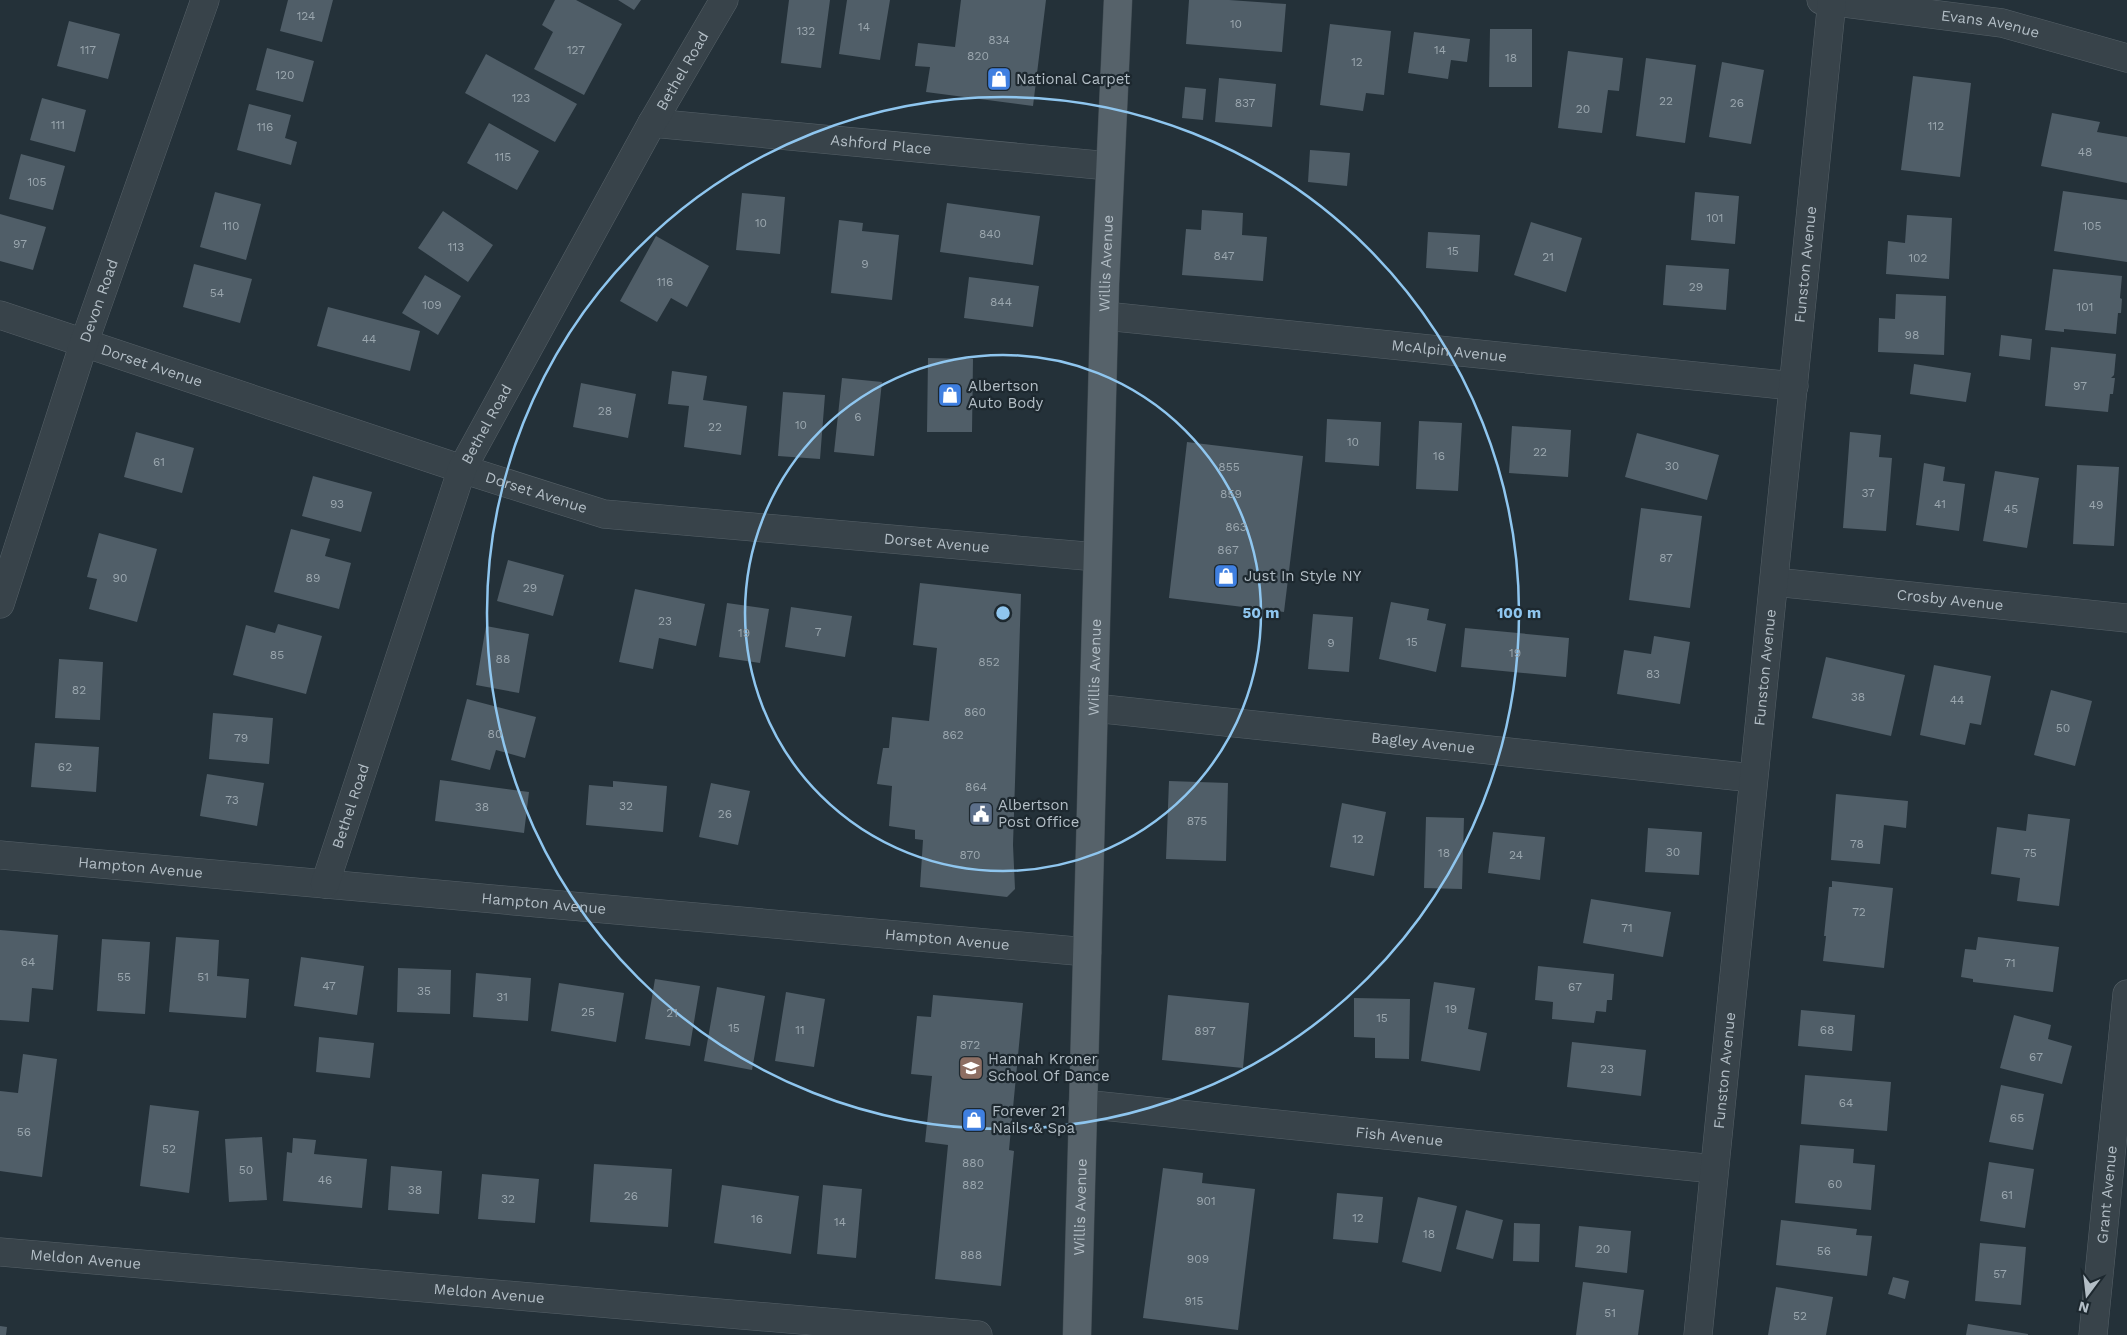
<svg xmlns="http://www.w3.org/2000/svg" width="2127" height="1335" font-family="'Work Sans',sans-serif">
  <rect width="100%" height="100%" fill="#243139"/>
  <path fill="#505e68" d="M288,0H333L322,42L280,31Z
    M555,0H576L622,24L584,95L534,69L553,32L542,25Z
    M618,0H641L634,10Z
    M789,0H830L821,68L781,63Z
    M847,0H890L880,60L839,54Z
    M961,0H1046L1033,106L926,92L930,67L915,66L918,43L955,47Z
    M1189,0H1229L1286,4L1282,52L1186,44Z
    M69,21L120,34L108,79L57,66Z
    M1330,24L1391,31L1384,95L1366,93L1363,111L1320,105Z
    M1490,29H1532V87H1489Z
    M1414,32L1470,39L1467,62L1451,60L1448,79L1408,73Z
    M267,48L314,61L303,102L256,90Z
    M1568,51L1623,58L1619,91L1608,90L1602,133L1558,128Z
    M486,54L577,104L555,142L465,93Z
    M1646,58L1696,65L1685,143L1636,136Z
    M1722,62L1764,70L1751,144L1709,137Z
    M1913,76L1971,83L1960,177L1901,170Z
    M1219,78L1276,84L1272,127L1215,122Z
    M1185,87L1206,89L1203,120L1182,118Z
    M42,98L86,110L75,152L30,140Z
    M249,104L291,115L285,138L297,142L291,165L237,150Z
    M2052,113L2100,122L2097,132L2127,137V183L2041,166Z
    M489,123L539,151L517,190L467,163Z
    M1310,150L1350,153L1347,186L1308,182Z
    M21,154L65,166L53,210L9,199Z
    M2063,191L2127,200V262L2054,251Z
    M215,192L261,204L246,260L200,247Z
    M1695,192L1739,196L1735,244L1691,240Z
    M742,193L785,197L780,254L736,250Z
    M947,203L1040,216L1033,265L940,252Z
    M1202,210L1243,213L1242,235L1267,237L1263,281L1182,275L1186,229L1201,230Z
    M443,211L493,245L468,282L418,248Z
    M0,214L46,227L33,270L0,261Z
    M1907,215L1952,218L1949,279L1886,274L1888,241L1905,243Z
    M839,220L863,223L862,231L899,235L892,300L831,293Z
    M1531,222L1582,238L1566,292L1514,275Z
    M1428,232L1480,235L1478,272L1426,268Z
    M656,236L709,266L687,307L671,298L657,322L620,301Z
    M194,264L252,279L240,323L183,307Z
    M1666,265L1729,269L1726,310L1663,305Z
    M2053,269L2122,276L2120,298L2122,299L2121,313H2118L2116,334L2064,329V332L2045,330Z
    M425,275L461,296L438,335L402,313Z
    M969,277L1039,286L1033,327L964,318Z
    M1896,294L1946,296L1944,355L1878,352L1879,318L1895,319Z
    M328,307L420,331L410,371L317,346Z
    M2001,335L2032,339L2030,360L1999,356Z
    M2051,347L2116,354L2114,375L2111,378H2115L2113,394H2110L2108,412L2045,406Z
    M928,358L973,359L972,432H927Z
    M1914,364L1971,373L1966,402L1910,394Z
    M672,371L707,376L703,400L747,406L741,455L684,447L689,406L668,404Z
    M842,378L882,382L874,456L834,452Z
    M581,383L636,394L628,438L573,427Z
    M783,392L825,395L820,459L778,456Z
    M1327,419L1381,422L1379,466L1325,462Z
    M1419,421L1462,423L1458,491L1416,489Z
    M1512,426L1571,430L1568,477L1509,473Z
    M136,432L194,448L182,493L124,477Z
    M1850,432L1881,435L1879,457L1892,458L1886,531L1843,528Z
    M1637,433L1719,455L1707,500L1625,477Z
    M1187,442L1303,456L1284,612L1169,598Z
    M1924,463L1945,467L1943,481L1965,484L1959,531L1916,525Z
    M2077,465L2119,467L2114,546L2073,544Z
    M1995,471L2039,478L2027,548L1983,541Z
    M313,476L372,492L361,532L302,516Z
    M1641,508L1702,516L1690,608L1629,600Z
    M291,529L330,539L325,556L351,563L339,609L274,592Z
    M99,533L157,549L137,622L89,609L97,579L87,577Z
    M508,560L564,575L553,616L497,601Z
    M920,583L1021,594L1013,845L1015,889L1007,897L920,887L923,840L915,839V830L889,826L892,786L877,784L883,748H889L892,717L929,721L937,648L913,645Z
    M635,589L705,604L696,646L659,638L653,669L619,662Z
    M1391,602L1429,609L1427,620L1446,624L1436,672L1379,659Z
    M727,603L769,609L760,663L719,657Z
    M791,607L852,616L845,657L785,647Z
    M1313,614L1353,617L1349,672L1308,669Z
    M278,624L322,636L306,694L233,675L246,625L275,633Z
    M486,626L529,634L519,693L476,685Z
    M1465,628L1569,638L1566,677L1461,667Z
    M1654,636L1690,642L1680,704L1617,694L1624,650L1651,654Z
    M1826,657L1905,675L1891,736L1812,718Z
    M59,659L103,662L100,720L55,718Z
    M1934,665L1991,676L1981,725L1970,723L1965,745L1920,735Z
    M2051,690L2092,701L2075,766L2034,755Z
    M467,699L536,717L525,758L496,750L490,770L451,760Z
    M213,713L273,718L269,764L209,759Z
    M35,743L99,747L96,792L31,787Z
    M207,774L264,783L257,826L200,816Z
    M440,780L529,792L524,833L435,821Z
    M613,781L667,786L663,832L586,825L589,785L613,787Z
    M1169,781L1228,783L1226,861L1166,859Z
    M711,783L750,791L738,845L699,837Z
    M1836,794L1908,801L1906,828L1884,825L1880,864L1831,860Z
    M1342,803L1386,812L1374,876L1330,867Z
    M2028,814L2070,819L2059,906L2017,901L2020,878L1991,874L1997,827L2026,831Z
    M1426,817L1464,818L1462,889L1424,888Z
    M1648,828L1702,832L1699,875L1645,872Z
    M1493,832L1545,837L1540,880L1488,873Z
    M1832,881L1893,888L1884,968L1823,961L1826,936H1824L1829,887H1832Z
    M1591,899L1671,912L1663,957L1583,943Z
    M0,930L58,935L53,990L32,988L29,1022L0,1020Z
    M176,937L219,940L217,976L249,979L246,1018L169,1012Z
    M1978,937L2059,947L2053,992L1973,982V979L1961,977L1965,949L1976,950Z
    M102,939L150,942L145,1014L97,1011Z
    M301,957L364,966L357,1015L294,1006Z
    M1538,966L1614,974L1612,1000H1607L1606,1012L1596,1011L1594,1023L1552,1019L1553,1002L1535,1000Z
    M398,968L451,970L450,1014L397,1012Z
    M476,973L531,978L528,1021L473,1017Z
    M655,979L700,986L690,1046L645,1039Z
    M1434,982L1475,988L1468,1029L1487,1033L1480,1071L1421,1061Z
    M559,983L624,993L616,1042L551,1031Z
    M717,987L765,996L752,1070L704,1061Z
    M786,992L825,999L814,1067L775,1061Z
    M933,995L1023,1003L1009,1150L1014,1151L1001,1286L935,1279L948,1145L925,1142L932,1076L911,1074L917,1016L931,1017Z
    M1168,995L1249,1003L1243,1068L1162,1060Z
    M1354,998L1410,999L1409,1059L1375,1058V1038L1354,1037Z
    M1801,1010L1855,1015L1852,1051L1798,1046Z
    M2014,1015L2051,1025L2048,1039L2072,1046L2062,1084L2000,1068Z
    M319,1037L374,1043L370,1078L316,1072Z
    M1572,1042L1646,1050L1641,1096L1567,1087Z
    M23,1054L57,1059L42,1177L0,1171V1091L18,1093Z
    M1805,1075L1891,1082L1887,1131L1801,1124Z
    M2001,1085L2044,1094L2033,1150L1989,1142Z
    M150,1105L199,1111L189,1193L140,1186Z
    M262,1137L267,1200L229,1202L225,1139Z
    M293,1138L316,1140L314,1154L367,1159L362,1208L283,1201L287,1152L292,1153Z
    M1800,1145L1854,1149L1853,1163L1875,1165L1871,1210L1795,1203Z
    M1989,1162L2034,1169L2025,1228L1980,1221Z
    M594,1164L672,1169L668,1227L590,1222Z
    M391,1166L442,1171L439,1214L388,1210Z
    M1163,1168L1203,1173L1202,1183L1255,1189L1238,1330L1143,1318Z
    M482,1174L539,1179L535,1223L478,1219Z
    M722,1185L799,1196L791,1254L714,1243Z
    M823,1185L862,1189L856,1258L817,1254Z
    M1337,1193L1383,1197L1378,1243L1333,1239Z
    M1418,1197L1457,1206L1441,1272L1402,1262Z
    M1466,1210L1503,1220L1493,1259L1456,1249Z
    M1781,1220L1857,1229L1856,1235L1872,1236L1867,1276L1776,1265Z
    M1514,1223L1540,1224L1539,1262L1513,1261Z
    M1579,1226L1631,1231L1627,1273L1575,1267Z
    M1980,1243L2026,1247L2021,1305L1975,1301Z
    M1893,1277L1909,1281L1905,1299L1888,1294Z
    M1583,1282L1644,1290L1638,1335H1576Z
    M1776,1287L1833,1297L1826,1335H1768Z
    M1968,1324L2028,1334V1335H1966Z
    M0,1326L7,1327L6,1335H0Z"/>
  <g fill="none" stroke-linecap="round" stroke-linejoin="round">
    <defs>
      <g id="minor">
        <path id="s1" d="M1821,0L2002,23L2127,58"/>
        <path id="s2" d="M652,123L1109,166"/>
        <path id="s3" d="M0,315L462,469L604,514L1097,557"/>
        <path id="s4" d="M1105,316L1794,386"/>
        <path id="s5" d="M1775,582L2127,618"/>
        <path id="s6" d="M0,604L84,343L205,0"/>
        <path id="s7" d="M1094,708L1753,778"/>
        <path id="s8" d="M0,855L1087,952"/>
        <path id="s9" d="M325,884L462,469L652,123L724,0"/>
        <path id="s10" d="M1083,1104L1714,1169"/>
        <path id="s11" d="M0,1252L978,1335"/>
        <path id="s12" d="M1698,1335L1832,0"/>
        <path id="s13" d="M2093,1335L2127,994"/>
      </g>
      <g id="major">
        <path id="s14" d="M1077,1335L1105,284L1118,0"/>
      </g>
    </defs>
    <use href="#minor" stroke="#566168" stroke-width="29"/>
    <use href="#major" stroke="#414c53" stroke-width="29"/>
    <use href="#minor" stroke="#38434a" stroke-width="28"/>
    <use href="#major" stroke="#56626a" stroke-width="28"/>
  </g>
  <g fill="none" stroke="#8fc6ef" stroke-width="2.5">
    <circle cx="1003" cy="613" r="258"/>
    <circle cx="1003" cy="613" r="516"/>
  </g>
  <defs>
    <symbol id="shop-square" viewBox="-11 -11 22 22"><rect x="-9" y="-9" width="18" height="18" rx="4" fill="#3f7fe0" stroke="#1d282f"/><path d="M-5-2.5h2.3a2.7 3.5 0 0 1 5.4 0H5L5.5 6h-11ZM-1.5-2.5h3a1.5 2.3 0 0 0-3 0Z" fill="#fff"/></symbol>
    <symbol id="civic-square" viewBox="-11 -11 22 22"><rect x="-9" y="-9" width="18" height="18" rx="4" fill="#5c6f8a" stroke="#1d282f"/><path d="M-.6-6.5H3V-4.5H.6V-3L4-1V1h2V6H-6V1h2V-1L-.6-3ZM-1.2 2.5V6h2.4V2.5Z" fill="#fff"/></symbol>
    <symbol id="school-square" viewBox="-11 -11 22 22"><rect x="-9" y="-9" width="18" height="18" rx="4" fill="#8d6e63" stroke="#1d282f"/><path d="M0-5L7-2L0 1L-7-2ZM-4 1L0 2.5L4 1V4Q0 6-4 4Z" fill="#fff"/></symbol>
  </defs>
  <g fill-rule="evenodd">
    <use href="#shop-square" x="985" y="65" width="28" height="28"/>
    <use href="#shop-square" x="936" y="381" width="28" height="28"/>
    <use href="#shop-square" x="1212" y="562" width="28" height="28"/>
    <use href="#civic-square" x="967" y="800" width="28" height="28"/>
    <use href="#school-square" x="957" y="1054" width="28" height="28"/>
    <use href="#shop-square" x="960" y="1106" width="28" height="28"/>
  </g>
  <g text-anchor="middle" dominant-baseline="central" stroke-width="4.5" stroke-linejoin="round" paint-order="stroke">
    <g font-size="12" fill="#9aa6ae">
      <text x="306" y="16">124</text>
      <text x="1236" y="24">10</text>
      <text x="864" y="27">14</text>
      <text x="806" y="31">132</text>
      <text x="999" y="40">834</text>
      <text x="88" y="50">117</text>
      <text x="576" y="50">127</text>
      <text x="1440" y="50">14</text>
      <text x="978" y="56">820</text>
      <text x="1511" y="58">18</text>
      <text x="1357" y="62">12</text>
      <text x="285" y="75">120</text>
      <text x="521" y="98">123</text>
      <text x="1666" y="101">22</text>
      <text x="1245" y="103">837</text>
      <text x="1737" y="103">26</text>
      <text x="1583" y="109">20</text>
      <text x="58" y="125">111</text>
      <text x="1936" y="126">112</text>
      <text x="265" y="127">116</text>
      <text x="2085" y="152">48</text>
      <text x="503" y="157">115</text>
      <text x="37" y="182">105</text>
      <text x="1715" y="218">101</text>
      <text x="761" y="223">10</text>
      <text x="231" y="226">110</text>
      <text x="2092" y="226">105</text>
      <text x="990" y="234">840</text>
      <text x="20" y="244">97</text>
      <text x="456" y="247">113</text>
      <text x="1453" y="251">15</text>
      <text x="1224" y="256">847</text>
      <text x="1548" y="257">21</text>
      <text x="1918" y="258">102</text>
      <text x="865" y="264">9</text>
      <text x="665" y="282">116</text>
      <text x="1696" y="287">29</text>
      <text x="217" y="293">54</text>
      <text x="1001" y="302">844</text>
      <text x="432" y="305">109</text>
      <text x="2085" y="307">101</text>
      <text x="1912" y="335">98</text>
      <text x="369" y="339">44</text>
      <text x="2080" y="386">97</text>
      <text x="605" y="411">28</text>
      <text x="858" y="417">6</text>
      <text x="801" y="425">10</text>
      <text x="715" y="427">22</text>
      <text x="1353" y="442">10</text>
      <text x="1540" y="452">22</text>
      <text x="1439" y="456">16</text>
      <text x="159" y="462">61</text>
      <text x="1672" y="466">30</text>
      <text x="1229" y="467">855</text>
      <text x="1868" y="493">37</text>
      <text x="1231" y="494">859</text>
      <text x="337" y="504">93</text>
      <text x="1940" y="504">41</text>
      <text x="2096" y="505">49</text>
      <text x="2011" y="509">45</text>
      <text x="1236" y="527">863</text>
      <text x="1228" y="550">867</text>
      <text x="1666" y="558">87</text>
      <text x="120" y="578">90</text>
      <text x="313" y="578">89</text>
      <text x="530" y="588">29</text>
      <text x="665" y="621">23</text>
      <text x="818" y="632">7</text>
      <text x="744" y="633">19</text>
      <text x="1412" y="642">15</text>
      <text x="1331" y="643">9</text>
      <text x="1515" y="653">19</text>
      <text x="277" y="655">85</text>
      <text x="503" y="659">88</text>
      <text x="989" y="662">852</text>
      <text x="1653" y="674">83</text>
      <text x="79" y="690">82</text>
      <text x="1858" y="697">38</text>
      <text x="1957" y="700">44</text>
      <text x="975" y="712">860</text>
      <text x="2063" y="728">50</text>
      <text x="495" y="734">80</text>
      <text x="953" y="735">862</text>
      <text x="241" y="738">79</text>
      <text x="65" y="767">62</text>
      <text x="976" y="787">864</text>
      <text x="232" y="800">73</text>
      <text x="626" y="806">32</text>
      <text x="482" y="807">38</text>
      <text x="725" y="814">26</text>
      <text x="1197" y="821">875</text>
      <text x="1358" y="839">12</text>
      <text x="1857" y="844">78</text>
      <text x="1673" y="852">30</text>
      <text x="1444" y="853">18</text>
      <text x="2030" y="853">75</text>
      <text x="970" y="855">870</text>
      <text x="1516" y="855">24</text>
      <text x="1859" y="912">72</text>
      <text x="1627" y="928">71</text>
      <text x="28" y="962">64</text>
      <text x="2010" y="963">71</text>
      <text x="124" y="977">55</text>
      <text x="203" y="977">51</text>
      <text x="329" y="986">47</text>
      <text x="1575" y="987">67</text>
      <text x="424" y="991">35</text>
      <text x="502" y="997">31</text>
      <text x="1451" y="1009">19</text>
      <text x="588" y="1012">25</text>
      <text x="672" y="1013">21</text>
      <text x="1382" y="1018">15</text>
      <text x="734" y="1028">15</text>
      <text x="800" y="1030">11</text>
      <text x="1827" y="1030">68</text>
      <text x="1205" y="1031">897</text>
      <text x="970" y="1045">872</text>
      <text x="2036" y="1057">67</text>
      <text x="1607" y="1069">23</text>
      <text x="1846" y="1103">64</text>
      <text x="2017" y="1118">65</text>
      <text x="24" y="1132">56</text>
      <text x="169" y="1149">52</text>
      <text x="973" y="1163">880</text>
      <text x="246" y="1170">50</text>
      <text x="325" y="1180">46</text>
      <text x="1835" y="1184">60</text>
      <text x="973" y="1185">882</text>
      <text x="415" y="1190">38</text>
      <text x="2007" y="1195">61</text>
      <text x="631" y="1196">26</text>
      <text x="508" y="1199">32</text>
      <text x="1206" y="1201">901</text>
      <text x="1358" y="1218">12</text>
      <text x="757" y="1219">16</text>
      <text x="840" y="1222">14</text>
      <text x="1429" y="1234">18</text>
      <text x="1603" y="1249">20</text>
      <text x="1824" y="1251">56</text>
      <text x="971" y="1255">888</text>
      <text x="1198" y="1259">909</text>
      <text x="2000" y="1274">57</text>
      <text x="1194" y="1301">915</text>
      <text x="1610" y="1313">51</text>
      <text x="1800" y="1316">52</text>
    </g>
    <g font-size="15" fill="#b3bec6" stroke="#1d282f">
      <text stroke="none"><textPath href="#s1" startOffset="171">Evans Avenue</textPath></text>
      <text stroke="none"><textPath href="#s9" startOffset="892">Bethel Road</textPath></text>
      <text stroke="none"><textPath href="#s2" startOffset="230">Ashford Place</textPath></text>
      <text stroke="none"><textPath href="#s14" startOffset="1072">Willis Avenue</textPath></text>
      <text stroke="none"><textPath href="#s12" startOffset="1076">Funston Avenue</textPath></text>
      <text stroke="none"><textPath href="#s6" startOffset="319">Devon Road</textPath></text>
      <text stroke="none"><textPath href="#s4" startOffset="346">McAlpin Avenue</textPath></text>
      <text stroke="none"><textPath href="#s3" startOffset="160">Dorset Avenue</textPath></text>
      <text stroke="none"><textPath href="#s9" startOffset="488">Bethel Road</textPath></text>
      <text stroke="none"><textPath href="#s3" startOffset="565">Dorset Avenue</textPath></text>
      <text stroke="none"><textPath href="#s3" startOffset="970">Dorset Avenue</textPath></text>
      <text stroke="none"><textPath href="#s5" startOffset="176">Crosby Avenue</textPath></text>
      <text stroke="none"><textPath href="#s14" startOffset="668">Willis Avenue</textPath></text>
      <text stroke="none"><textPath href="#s12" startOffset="671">Funston Avenue</textPath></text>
      <text stroke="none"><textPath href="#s7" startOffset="331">Bagley Avenue</textPath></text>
      <text stroke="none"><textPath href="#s9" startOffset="82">Bethel Road</textPath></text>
      <text stroke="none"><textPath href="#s8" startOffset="141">Hampton Avenue</textPath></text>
      <text stroke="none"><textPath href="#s8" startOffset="546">Hampton Avenue</textPath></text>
      <text stroke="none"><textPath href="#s8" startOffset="951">Hampton Avenue</textPath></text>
      <text stroke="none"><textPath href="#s12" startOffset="266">Funston Avenue</textPath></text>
      <text stroke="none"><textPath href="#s10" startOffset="318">Fish Avenue</textPath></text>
      <text stroke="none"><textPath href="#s13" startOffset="141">Grant Avenue</textPath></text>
      <text stroke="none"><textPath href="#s14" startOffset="128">Willis Avenue</textPath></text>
      <text stroke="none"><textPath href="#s11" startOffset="86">Meldon Avenue</textPath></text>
      <text stroke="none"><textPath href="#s11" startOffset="491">Meldon Avenue</textPath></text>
    </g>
    <g font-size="15" fill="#b3bec6" stroke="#1d282f" text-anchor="start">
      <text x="1016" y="79">National Carpet</text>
      <text x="968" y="386">Albertson<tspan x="968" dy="17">Auto Body</tspan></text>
      <text x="1244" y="576">Just In Style NY</text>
      <text x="998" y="805">Albertson<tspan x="998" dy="17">Post Office</tspan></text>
      <text x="988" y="1059">Hannah Kroner<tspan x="988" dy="17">School Of Dance</tspan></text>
      <text x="992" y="1111">Forever 21<tspan x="992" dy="17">Nails &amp; Spa</tspan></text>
    </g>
  </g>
  <circle cx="1003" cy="613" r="8" fill="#8fc6ef" stroke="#1d282f" stroke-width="2.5"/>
  <g font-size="15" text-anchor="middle" font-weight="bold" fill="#8fc6ef" stroke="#1d282f" stroke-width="4.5" stroke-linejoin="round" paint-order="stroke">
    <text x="1261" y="618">50 m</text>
    <text x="1519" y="618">100 m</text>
  </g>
  <g transform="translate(2087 1295) rotate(195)" stroke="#1d282f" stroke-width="4" paint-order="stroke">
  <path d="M0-4L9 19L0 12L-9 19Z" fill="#b3bec6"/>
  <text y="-8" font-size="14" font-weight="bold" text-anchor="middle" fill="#b3bec6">N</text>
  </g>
</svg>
